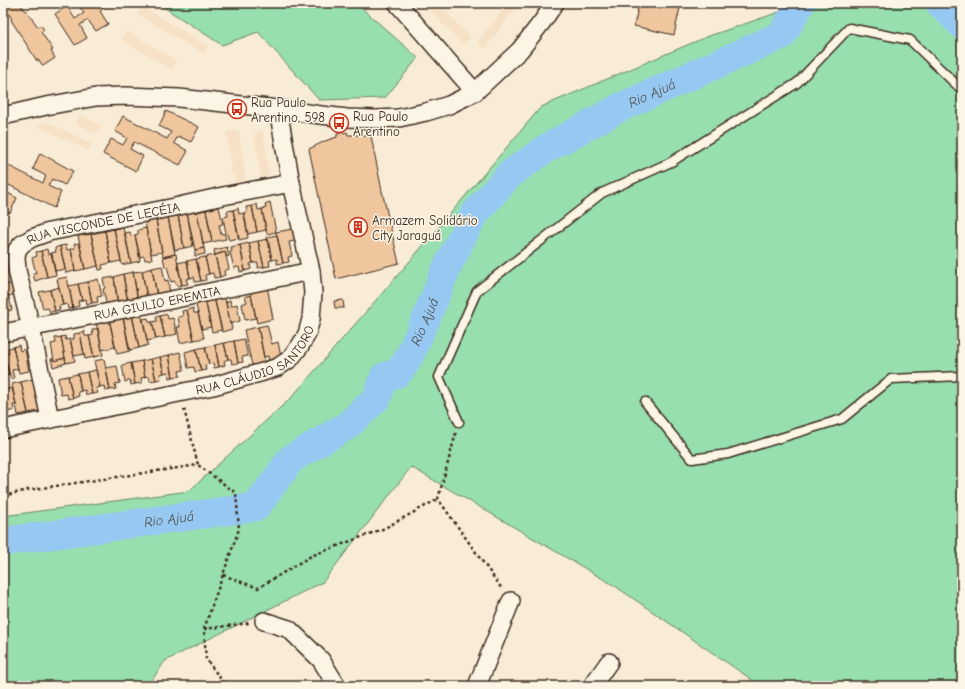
<svg xmlns="http://www.w3.org/2000/svg" width="965" height="689" font-family="'Comic Neue',sans-serif">
  <rect width="100%" height="100%" fill="#f9ecd7"/>
  <filter id="ink" filterUnits="userSpaceOnUse"><feTurbulence type="fractalNoise" baseFrequency=".025" numOctaves="2"/><feDisplacementMap in="SourceGraphic" scale="8" xChannelSelector="R" yChannelSelector="G"/><feConvolveMatrix kernelMatrix="1 2 1 2 8 2 1 2 1" color-interpolation-filters="sRGB"/></filter>
  <g filter="url(#ink)">
    <path fill="#f6e1c6" d="M428,3H438L471,38L463,45L425,6Z
      M508,3H520L485,49L477,42Z
      M142,6L207,45L205,55L137,14Z
      M126,31L176,60L173,70L121,40Z
      M80,115L101,125L97,133L76,124Z
      M47,122L92,143L89,151L37,126Z
      M239,130L246,181L235,183L234,175L232,176L230,169L232,168L226,132Z
      M263,130L269,174L261,179L254,134Z"/>
    <path fill="#97dfae" stroke="#698466" d="M157,3H356L418,58L385,98L319,100L258,32L222,45Z
      M806,3H962V686H761L615,586L411,467L323,582L165,661L148,686H3V516L189,491L291,398L404,268L541,107L706,37Z"/>
    <g fill="none" stroke-linecap="round" stroke-linejoin="round">
      <g stroke="#96c8f2" stroke-width="29">
        <path d="M940,3L962,25"/>
        <path id="s1" d="M3,543L6,541L256,507L291,459L347,426L377,398L384,377L398,373L408,359L426,319L446,269L473,216L510,174L547,148L621,107L782,35L801,3"/>
      </g>
    </g>
    <path fill="#efc69e" stroke="#3b2a1e" d="M3,3H20L25,11L26,10L38,27L41,25L44,30L41,32L53,50L51,51L55,58L43,66L39,60L37,61L11,20L12,19L4,6L3,7Z
      M77,3H95L96,6L101,3L104,8L100,11L108,24L96,31L88,20L80,25L87,38L75,45L55,14L67,6L75,19L84,13Z
      M639,3H681L674,35L634,26Z
      M166,111L199,127L191,142L178,136L174,143L188,151L180,165L134,142L130,149L143,156L136,171L103,154L111,139L123,145L127,138L115,131L123,116L167,139L171,132L159,126Z
      M347,132L348,135H360L371,136L382,191L399,263L336,279L309,149L325,141L337,137V134Z
      M40,153L73,171L65,185L52,179L48,186L61,192L54,208L7,184L4,191L17,198L10,213L3,210V163L43,183L46,176L33,169Z
      M270,202L276,232L267,234L262,209L266,208L265,204Z
      M257,204L258,210L262,209L266,230L257,232L252,206Z
      M252,206L257,232L248,234L244,213L247,212L246,207Z
      M219,207L223,224L219,225L221,234L224,233L226,239L212,242L206,210Z
      M238,208L239,214L244,213L248,238L239,240L233,210Z
      M206,210L212,242L203,244L197,212Z
      M233,210L239,238L229,240L227,234H226L223,217L228,216L227,211Z
      M197,212L204,248L195,250L187,213Z
      M187,213L193,246L184,248L178,215Z
      M178,215L184,248L175,250L168,217Z
      M168,217L175,254L163,257L156,220Z
      M156,220L162,252L151,254L145,222Z
      M123,227L131,263L122,265L114,229Z
      M146,228L152,259L145,260L144,256L140,257L135,235L138,234V230Z
      M114,229L121,261L111,263L105,231Z
      M293,229L295,241L289,242L292,256L288,257L289,262L283,263L276,232Z
      M105,231L111,263L102,265L103,269L99,270L91,234Z
      M130,232L131,236L135,235L140,261L131,263L125,233Z
      M91,234L98,266L85,269L78,236Z
      M277,235L283,263L277,264V259L272,260L267,238V237Z
      M268,239L272,260L269,261L270,266L264,267L258,241Z
      M258,241L264,267L258,268V263H253L249,243Z
      M79,243L85,269L75,271L71,249L75,248L74,244Z
      M249,243L253,263L250,264L251,269L245,271L240,245Z
      M66,245L67,250L71,249L75,271L66,273L60,246Z
      M240,245L245,271L240,272L239,267L234,268L230,252L232,251L231,247Z
      M60,246L65,269L55,271L51,253L56,252L55,248Z
      M227,247L229,256L227,257L225,252L215,255L214,250Z
      M204,248L205,254L195,256V250Z
      M47,249L48,254H52L56,275L47,277L41,251Z
      M41,251L47,277L35,281L33,273H36L32,258L37,256L36,252Z
      M225,252L229,269L224,271L225,275L220,277L215,255Z
      M176,254L182,285L177,286L175,281L171,282L167,266L165,267L163,257Z
      M215,255L220,277L214,278L213,273L209,274L205,257Z
      M205,257L209,274L205,275L206,280L201,281L196,259Z
      M196,259L201,281L195,282L194,277L190,278L187,261Z
      M187,261L190,278L186,279L188,284L182,285L177,263Z
      M162,266L165,281L168,280L170,294L157,296L152,268Z
      M152,268L157,296L147,298L142,271Z
      M142,271L147,298L138,301L133,272Z
      M133,272L138,301L128,303L123,274Z
      M123,274L128,303L118,305L114,277Z
      M67,277L73,308L68,309L67,304L63,305L57,279Z
      M114,277L118,305L107,307L103,289L105,288L103,279Z
      M98,279L102,296L97,297L98,302L92,303L88,282Z
      M88,282L92,303L87,305L86,299L82,300L78,284Z
      M13,283L15,294L9,296L8,294L3,295V291L6,290L5,285Z
      M78,284L82,300L78,301L79,306L73,308L69,286Z
      M267,286L273,319L257,323L250,290Z
      M59,287L63,305L59,306L60,310L55,311L50,290Z
      M50,290L55,311L50,312L48,308L43,309L39,292Z
      M8,294L12,310L7,311L8,316L3,318V295Z
      M224,295L232,329L222,332L214,297Z
      M251,295L256,318L245,320L242,304L247,302L245,297Z
      M214,297L222,330L212,332L205,299Z
      M205,299L211,327L202,329L195,301Z
      M230,300L231,306L237,304L240,321L230,324L226,302Z
      M343,300L344,308H335L334,301Z
      M193,308L194,313H198L204,338L194,340L187,310Z
      M187,310L194,340L180,343L177,327H180L178,317L183,316L182,311Z
      M141,313L148,345L139,348L132,315Z
      M167,314L168,319L173,318L177,334L165,337L160,316Z
      M132,315L139,348L129,350L123,317Z
      M160,316L165,337L156,339L152,322L157,321L156,317Z
      M123,317L130,351L117,354L109,319Z
      M148,318L149,322H152L156,339L147,341L143,319Z
      M109,319L115,347L102,350L96,322Z
      M267,325L272,344L278,342L281,357L269,361L268,356L264,357L258,327Z
      M258,327L265,363L252,365L244,330Z
      M98,328L103,355L94,357L89,336L93,335L92,330Z
      M84,331L85,336H89L94,357L85,359L80,333Z
      M80,333L84,354L74,356L70,339H74V334Z
      M65,336L66,340L70,339L75,361L66,363L61,337Z
      M61,337L65,358L54,361L51,344L56,343L55,338Z
      M244,339L248,356L242,357L243,362L238,363L234,341Z
      M234,341L238,363L232,364L231,359H228L224,343Z
      M224,343L228,359L224,361L225,365L219,367L215,345Z
      M19,345L20,351L25,349L29,371L19,373L13,347Z
      M215,345L219,367L214,368L213,363L209,364L205,347Z
      M13,347L18,369L12,370L14,378L11,379L4,354L9,353L8,348Z
      M205,347L209,364L205,365L206,370L201,371L196,349Z
      M196,349L201,371L195,372L194,367L188,368L185,352Z
      M180,352L184,370L179,371L180,376L173,377L169,355Z
      M3,354H4L9,375L3,376Z
      M169,355L173,377L169,378L168,372L164,373L160,357Z
      M160,357L164,373L160,374L161,379L156,380L151,359Z
      M65,358L66,363L53,367L51,359H53L54,361Z
      M104,359L110,390L105,391L104,386L100,387L94,361Z
      M151,359L156,380L150,381L149,376L145,377L142,361Z
      M142,361L145,377L141,378L142,383L135,384L131,363Z
      M131,363L135,384L131,385L130,380L125,382L122,365Z
      M117,366L120,383L115,384L116,389L110,390L106,368Z
      M96,370L100,387L96,388L98,393L92,394L87,372Z
      M87,372L92,394L86,395L85,390L81,391L78,374Z
      M78,374L81,391L78,392L79,396L73,398L68,376Z
      M68,376L73,398L68,399L67,394L61,395L58,378Z
      M38,378L44,410L28,413L21,382Z
      M21,382L28,413L18,415L12,384Z
      M12,388L16,405H13L14,410L8,412L3,390Z
      M3,390L8,412L3,413Z"/>
    <g fill="none" stroke-linecap="round" stroke-linejoin="round">
      <defs>
        <path id="lane" d="M645,402L692,459L728,454L842,419L891,379L962,376
          M459,422L439,377L477,291L602,193L671,162L797,83L849,28L910,40L962,90"/>
        <g id="street">
          <path d="M397,3L475,92"/>
          <path d="M3,116L46,106L96,97L125,96L179,98L278,109L321,115L347,118L376,119L399,118L426,112L449,105L475,92L520,50L542,22L555,3"/>
          <path id="s2" d="M3,333L171,300L311,271"/>
          <path id="s3" d="M50,419L31,328L17,270L16,258L17,250L22,244L32,238L49,232L175,207L223,196L291,183"/>
          <path id="s4" d="M3,429L213,386L263,372L278,367L290,359L300,346L307,334L311,319L313,293L311,271L291,183L278,109"/>
          <path d="M264,621L289,629L321,660L337,686"/>
          <path d="M477,686L511,601"/>
          <path d="M592,686L609,662"/>
        </g>
      </defs>
      <use href="#lane" stroke="#3b2a1e" stroke-width="11"/>
      <use href="#street" stroke="#3b2a1e" stroke-width="20"/>
      <path stroke="#3b2a1e" stroke-width="2.5" stroke-dasharray="3 3" stroke-linecap="butt" d="M184,409L198,465
        M456,433L438,499L502,589
        M3,496L28,490L198,465L236,493L239,529L204,629L206,659L226,686
        M223,575L258,588L311,556L385,528L438,499
        M204,629L249,623"/>
      <use href="#lane" stroke="#fcf5e5" stroke-width="8"/>
      <use href="#street" stroke="#fcf5e5" stroke-width="17"/>
    </g>
  </g>
  <defs>
    <symbol id="bus-ring" viewBox="-11 -11 22 22"><circle r="9.5" fill="#fcf5e5" stroke="#c8321e" stroke-width="1.5"/><path d="M-5-6H5V4H4V6H2V4H-2V6H-4V4H-5ZM-3.5-4V0h7V-4ZM-3.5 1.2v1.5H-2V1.2ZM2 1.2v1.5H3.5V1.2Z" fill="#c8321e"/></symbol>
    <symbol id="building-ring" viewBox="-11 -11 22 22"><circle r="9.5" fill="#fcf5e5" stroke="#c8321e" stroke-width="1.5"/><path d="M-4-6H4V6H1V3H-1V6H-4ZM-2.5-4.3h1.7v1.8h-1.7ZM.8-4.3h1.7v1.8H.8ZM-2.5-1h1.7V.8h-1.7ZM.8-1h1.7V.8H.8Z" fill="#c8321e"/></symbol>
  </defs>
  <g fill-rule="evenodd">
    <use href="#bus-ring" x="226" y="98" width="22" height="22"/>
    <use href="#bus-ring" x="328" y="112" width="22" height="22"/>
    <use href="#building-ring" x="347" y="216" width="22" height="22"/>
  </g>
  <g text-anchor="middle" dominant-baseline="central" stroke-width="3" stroke-linejoin="round" paint-order="stroke">
    <g font-size="13" fill="#3b2a1e" stroke="#fcf5e5" text-anchor="start">
      <text x="251" y="102">Rua Paulo<tspan x="251" dy="15">Arentino, 598</tspan></text>
      <text x="353" y="116">Rua Paulo<tspan x="353" dy="15">Arentino</tspan></text>
      <text x="372" y="220">Armazem Solidário<tspan x="372" dy="15">City Jaraguá</tspan></text>
    </g>
    <g font-size="13" fill="#3b2a1e" stroke="#fcf5e5">
      <text stroke="none"><textPath href="#s3" startOffset="265">RUA VISCONDE DE LECÉIA</textPath></text>
      <text stroke="none"><textPath href="#s2" startOffset="157">RUA GIULIO EREMITA</textPath></text>
      <text stroke="none"><textPath href="#s4" startOffset="266">RUA CLÁUDIO SANTORO</textPath></text>
    </g>
    <g font-size="14" font-style="italic" fill="#525253" stroke="#fcf5e5">
      <text stroke="none"><textPath href="#s1" startOffset="852">Rio Ajuá</textPath></text>
      <text stroke="none"><textPath href="#s1" startOffset="516">Rio Ajuá</textPath></text>
      <text stroke="none"><textPath href="#s1" startOffset="168">Rio Ajuá</textPath></text>
    </g>
  </g>
  <rect width="965" height="689" fill="none" stroke="#fcf5e5" stroke-width="16"/>
  <rect x="8" y="8" width="949" height="673" fill="none" stroke="#3b2a1e" stroke-width="1.5" filter="url(#ink)"/>
</svg>
